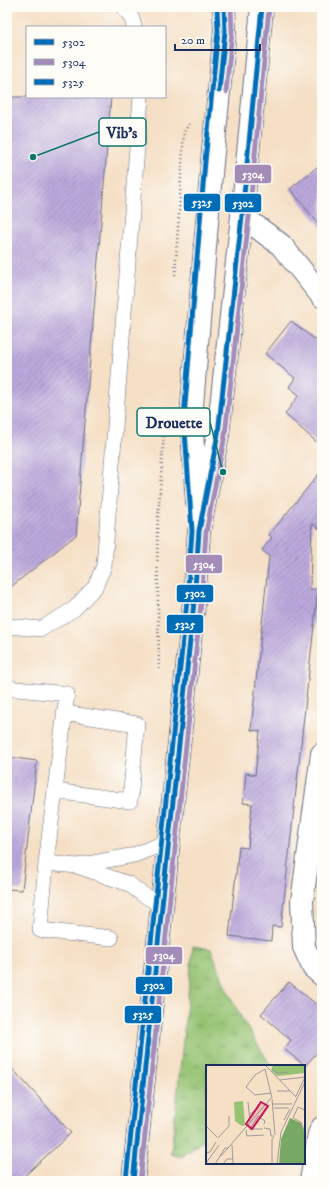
<svg xmlns="http://www.w3.org/2000/svg" width="329" height="1188" font-family="'IM FELL DW Pica',serif">
  <defs>
    <pattern id="park-tufts" width="24" height="20" patternUnits="userSpaceOnUse"><rect width="24" height="20" fill="#95c372"/><path d="M3 7l-1-3M5 7V3M7 7l1-3M15 17l-1-3M17 17v-4M19 17l1-3" fill="none" stroke="#799f61"/></pattern>
    <pattern id="building-hatch" width="6" height="6" patternUnits="userSpaceOnUse"><rect width="6" height="6" fill="#bca9dc"/><path d="M-1 1l2-2M0 6l6-6M5 7l2-2" fill="none" stroke="#988ab6"/></pattern>
  </defs>
  <rect width="100%" height="100%" fill="#fdfcf7"/>
  <filter id="ink" filterUnits="userSpaceOnUse"><feTurbulence type="fractalNoise" baseFrequency=".025" numOctaves="2"/><feDisplacementMap in="SourceGraphic" scale="8" xChannelSelector="R" yChannelSelector="G"/><feConvolveMatrix kernelMatrix="1 2 1 2 8 2 1 2 1" color-interpolation-filters="sRGB"/></filter>
  <filter id="wash" filterUnits="userSpaceOnUse"><feTurbulence type="fractalNoise" baseFrequency=".012" numOctaves="4" result="noise"/><feDisplacementMap in="SourceGraphic" scale="16" xChannelSelector="R" yChannelSelector="G"/><feGaussianBlur stdDeviation="0.9" result="paint"/><feColorMatrix in="noise" values="0 0 0 0 0 0 0 0 0 0 0 0 0 0 0 0 0 1.4 0 .05"/><feComposite in="paint" operator="in"/></filter>
  <g filter="url(#wash)">
    <rect width="100%" height="100%" fill="#f5dfc5"/>
    <path fill="url(#park-tufts)" stroke="#587968" d="M193,946L211,949L227,990L243,1021L271,1066H207V1137L182,1157L171,1154Z"/>
    <g id="blocks">
      <path fill="url(#building-hatch)" d="M7,97H111L76,535L7,590Z
        M322,163V228L290,189Z
        M291,321L322,345V447L285,414L299,395L289,387L295,378L265,354Z
        M322,470V531L312,523L310,589H318L281,927L272,926L271,941L229,936L239,847L248,848L252,804L243,803L246,773L255,775L260,731L251,730L269,556L262,550L272,538L269,535Z
        M7,757L37,761L22,890L7,889Z
        M289,982L322,1009V1047L305,1066L284,1049L291,1040L261,1014Z
        M7,1063L71,1133L19,1181H7Z"/>
    </g>
  </g>
  <g filter="url(#ink)">
    <use href="#blocks" fill-opacity="0" stroke="#676d82" stroke-width="1"/>
    <g fill="none" stroke-linecap="round" stroke-linejoin="round">
      <defs>
        <path id="service" d="M124,7L132,19L134,27
          M7,626L41,629L74,609L95,587L104,566L141,97
          M7,688L67,694L46,863L77,866
          M55,791L130,801L137,724L64,713
          M46,863L40,930L111,938
          M162,906L142,894L129,884L77,866L134,855L167,842"/>
        <path id="minor" d="M242,216L281,245L322,296
          M322,754L302,901L304,947L313,967L322,975
          M311,1181L319,1134L322,1128"/>
        <path id="secondary" d="M197,502L191,418L212,162L225,31L224,7
          M133,1181L194,602L199,531L218,434L242,216L262,7"/>
      </defs>
      <use href="#service" stroke="#676d82" stroke-width="16"/>
      <use href="#minor" stroke="#676d82" stroke-width="24"/>
      <use href="#secondary" stroke="#676d82" stroke-width="24"/>
      <path stroke="#676d82" stroke-width="2.5" stroke-dasharray="1 3" stroke-linecap="butt" d="M175,275L184,132L189,124
        M159,669L157,532L164,434"/>
      <use href="#service" stroke="#fff" stroke-width="15"/>
      <use href="#minor" stroke="#fff" stroke-width="22"/>
      <use href="#secondary" stroke="#fff" stroke-width="22"/>
      <defs>
        <path id="bus-1" d="M219,91L225,31L224,7
          M133,1181L194,602L199,531L218,434L242,216L262,7"/>
        <path id="bus-2" d="M226,92L232,32L231,7
          M140,1181L201,603L206,532L225,435L249,217L269,8"/>
        <path id="bus-3" d="M126,1180L187,601L192,531L184,417L205,161L218,31L217,7"/>
      </defs>
      <use href="#bus-1" stroke="#fdfcf7" stroke-width="8"/>
      <use href="#bus-2" stroke="#fdfcf7" stroke-width="8"/>
      <use href="#bus-3" stroke="#fdfcf7" stroke-width="8"/>
      <use href="#bus-1" stroke="#006db8" stroke-width="5"/>
      <use href="#bus-2" stroke="#a38cb7" stroke-width="5"/>
      <use href="#bus-3" stroke="#006db8" stroke-width="5"/>
    </g>
  </g>
  <g transform="translate(206 1065)">
    <rect width="99" height="99" fill="#f5dfc5"/>
    <path d="M67,0H99V8L71,11L65,5ZM37,36L39,60L36,61L29,56L28,37Z" fill="#95c372"/>
    <path d="M84,53L95,58L99,69V99H73L75,74Z" fill="#78a964"/>
    <path fill="none" stroke="#9e999c" stroke-width="1" d="M59,0L90,32M59,4L49,10L40,22L49,30L65,28M59,4L66,33M66,5L72,8L83,7M74,15L99,12M71,26H84M90,31L99,12M66,34L69,70M42,37L44,56M67,39H86M68,43H83M99,45L92,42L87,53L95,57L99,68M43,50L52,43V39M78,55L84,44M1,62L11,72M58,63L64,64L65,71H68M43,64H57M44,64L52,51L59,56L58,59M40,65L41,71L58,70M12,73L23,61V51M26,80L27,99M22,83L65,33M0,88L4,87L10,77M0,98L13,80M9,99L19,83H22L15,91M17,99L21,94H27M66,99V74L68,72M71,99L75,67L99,17"/>
    <path fill="#c2185b" fill-opacity="0.15" stroke="#c2185b" stroke-width="2" d="M55,37L62,41L46,64L40,59Z"/>
    <rect width="99" height="99" fill="none" stroke="#1b2f5e" stroke-width="2"/>
  </g>
  <path fill="none" stroke="#0f766e" stroke-width="1.5" d="M33 157L99 132M223 472L210 422"/>
  <g fill="#0f766e" stroke="#fdfcf7" stroke-width="1.5">
    <circle cx="33" cy="157" r="4"/>
    <circle cx="223" cy="472" r="4"/>
  </g>
  <g fill="#fdfcf7" stroke="#0f766e" stroke-width="1.5">
    <rect x="99" y="118" width="47" height="28" rx="4"/>
    <rect x="137" y="408" width="73" height="28" rx="4"/>
  </g>
  <g font-size="16" text-anchor="middle" font-weight="bold" fill="#1b2f5e">
    <text x="122" y="138">Vib's</text>
    <text x="174" y="428">Drouette</text>
  </g>
  <g stroke="#fdfcf7" stroke-width="1.5">
    <rect x="234" y="164" width="38" height="20" rx="4" fill="#a38cb7"/>
    <rect x="183" y="193" width="38" height="19" rx="4" fill="#006db8"/>
    <rect x="224" y="193" width="38" height="20" rx="4" fill="#006db8"/>
    <rect x="185" y="554" width="38" height="20" rx="4" fill="#a38cb7"/>
    <rect x="176" y="584" width="38" height="19" rx="4" fill="#006db8"/>
    <rect x="166" y="614" width="38" height="20" rx="4" fill="#006db8"/>
    <rect x="145" y="946" width="38" height="19" rx="4" fill="#a38cb7"/>
    <rect x="135" y="976" width="38" height="19" rx="4" fill="#006db8"/>
    <rect x="124" y="1005" width="38" height="19" rx="4" fill="#006db8"/>
  </g>
  <g font-size="11" text-anchor="middle" font-weight="bold" fill="#fff">
    <text x="253" y="178">5304</text>
    <text x="202" y="206">5325</text>
    <text x="243" y="207">5302</text>
    <text x="204" y="568">5304</text>
    <text x="195" y="597">5302</text>
    <text x="185" y="628">5325</text>
    <text x="164" y="959">5304</text>
    <text x="154" y="989">5302</text>
    <text x="143" y="1018">5325</text>
  </g>
  <rect width="329" height="1188" fill="none" stroke="#fdfcf7" stroke-width="24"/>
  <rect x="26" y="26" width="140" height="72" fill="#fdfcf7" stroke="#a3aaba"/>
  <rect x="34" y="39" width="20" height="6" fill="#006db8" stroke="#a3aaba"/>
  <text x="62" y="46" font-size="12" fill="#1b2f5e">5302</text>
  <rect x="34" y="59" width="20" height="6" fill="#a38cb7" stroke="#a3aaba"/>
  <text x="62" y="66" font-size="12" fill="#1b2f5e">5304</text>
  <rect x="34" y="79" width="20" height="6" fill="#006db8" stroke="#a3aaba"/>
  <text x="62" y="86" font-size="12" fill="#1b2f5e">5325</text>
  <path d="M175 44v6h85v-6" fill="none" stroke="#1b2f5e" stroke-width="2"/>
  <text x="181" y="44" font-size="12" fill="#1b2f5e" stroke="#fdfcf7" stroke-width="3" paint-order="stroke">20 m</text>
</svg>
